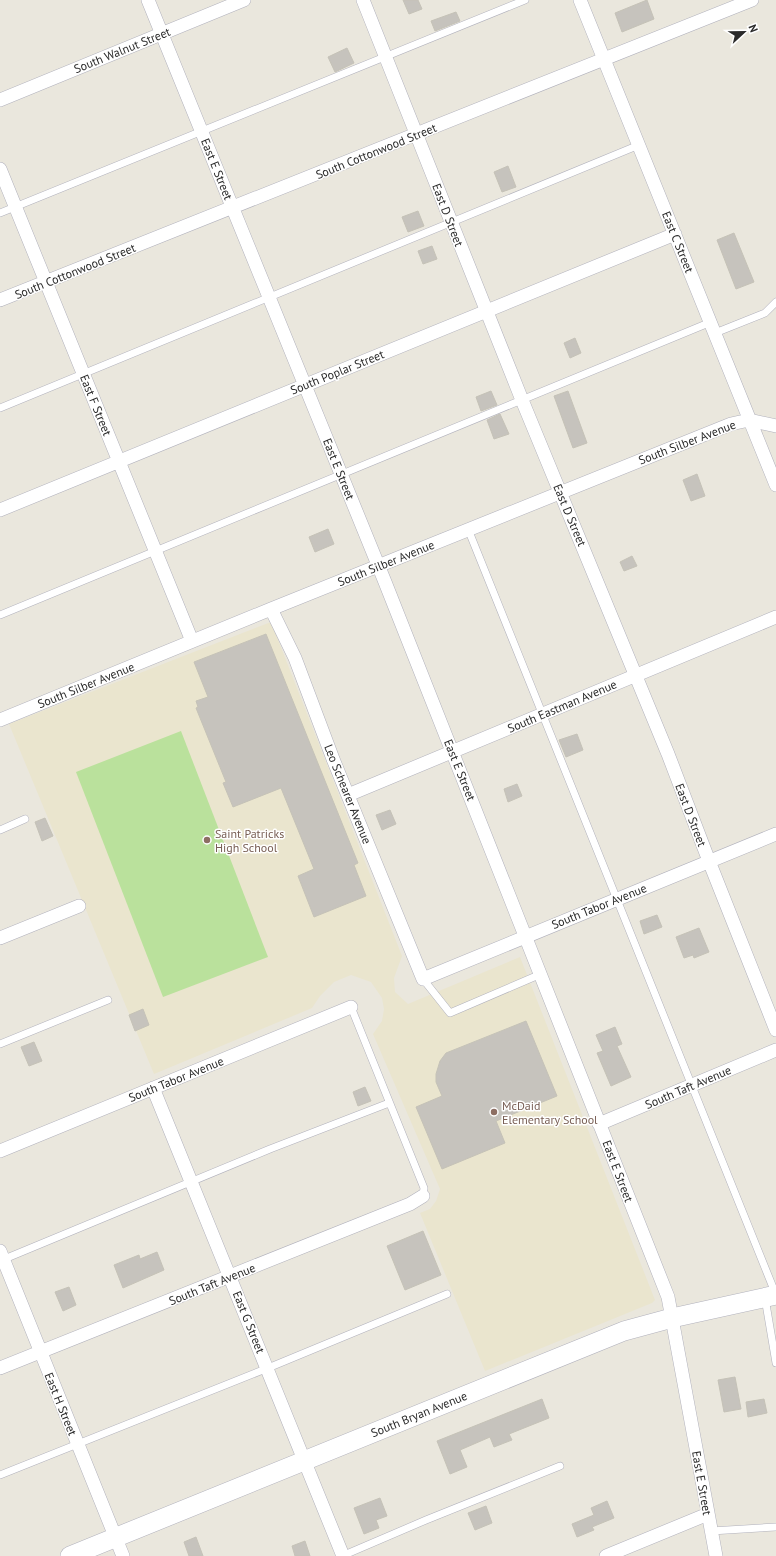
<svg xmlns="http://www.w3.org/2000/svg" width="776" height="1556" font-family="'PT Sans',sans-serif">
  <rect width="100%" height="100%" fill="#eae7dd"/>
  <path fill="#eae5ce" d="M271,622L402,956L394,978L395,992L408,1004L520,957L655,1300L652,1303L485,1371L420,1213L430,1209L436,1201L440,1189L373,1034L382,1021L384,1009L382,998L371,982L351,975L334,982L320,996L312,1008L154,1074L9,724Z"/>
  <path fill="#bae19c" d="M181,731L268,957L163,997L76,772Z"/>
  <path fill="#c6c3bd" stroke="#c5c2b7" d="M403,0H418L422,9L409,14Z
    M647,0L654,19L622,32L615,13Z
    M456,12L460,21L435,31L431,21Z
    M347,48L354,63L335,72L328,57Z
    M508,166L516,187L502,192L494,172Z
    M418,211L424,226L408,232L402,217Z
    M734,233L754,282L736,289L717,240Z
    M432,246L437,259L423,264L418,251Z
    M575,338L581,353L570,358L564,343Z
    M491,391L497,405L481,411L476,397Z
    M568,391L587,443L573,448L554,396Z
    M500,414L509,434L494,439L487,420Z
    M697,474L705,496L691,501L683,480Z
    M328,529L334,544L315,552L309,537Z
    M632,556L637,566L624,571L620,562Z
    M266,634L358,863L354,865L366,896L314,917L298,876L314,869L281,788L233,807L223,783L226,782L196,708L198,707L196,701L208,697L194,662Z
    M577,734L583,750L566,757L559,740Z
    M517,784L522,796L508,802L504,789Z
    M390,810L396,824L382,830L376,815Z
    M45,818L53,836L42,841L35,822Z
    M657,915L662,927L644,934L640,921Z
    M699,928L709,952L694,958L693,955L684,958L676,937Z
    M143,1009L149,1025L135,1031L129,1015Z
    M526,1021L557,1096L496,1121L505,1143L442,1169L416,1107L442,1096L436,1082V1074L440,1061L446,1053Z
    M615,1027L622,1044L617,1046L631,1077L611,1086L597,1053L603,1051L596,1035Z
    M34,1042L42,1061L29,1066L21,1047Z
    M365,1087L371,1101L358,1106L353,1092Z
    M423,1231L441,1275L405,1290L387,1246Z
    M157,1252L164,1270L123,1288L114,1265L139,1255L140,1259Z
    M69,1287L76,1305L63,1311L55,1292Z
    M735,1377L741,1409L724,1412L718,1380Z
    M542,1399L549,1418L509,1434L512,1440L494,1447L490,1437L460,1450L467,1467L450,1474L437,1441Z
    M764,1399L767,1413L748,1417L746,1402Z
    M380,1498L387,1516L376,1520L379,1528L364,1534L354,1508Z
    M607,1501L614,1518L592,1527L594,1530L577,1537L572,1524L594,1515L591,1508Z
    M486,1506L492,1523L475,1530L468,1513Z
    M196,1537L203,1556H189L184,1542Z
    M305,1541L310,1556H295L292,1546Z"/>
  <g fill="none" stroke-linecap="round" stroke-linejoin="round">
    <defs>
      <path id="lane" d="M0,213L525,0
        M715,333L765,313L776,302
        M0,408L639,145
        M468,529L776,1295
        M0,615L711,322
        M0,830L25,819
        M423,979L450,1013L541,974
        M351,1007L424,1188L423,1196
        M0,1044L108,1000
        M2,1260L270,1149L389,1103
        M765,1298L776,1363
        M0,1475L268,1368L447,1294
        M711,1531L776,1527
        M342,1556L426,1520L560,1466"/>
      <path id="street" d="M148,0L385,582L668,1297L716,1556
        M363,0L522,400L668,754L709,861L776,1030
        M580,0L776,485
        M0,100L244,0
        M0,169L192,641
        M0,300L752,0
        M0,510L675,234
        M271,609L295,658L333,759L423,979L776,834
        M0,720L271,609L731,424L749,420L776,426
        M348,795L776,617
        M0,938L79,906
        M153,1088L343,1556
        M599,1124L776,1050
        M0,1151L351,1007
        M0,1251L123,1556
        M0,1368L410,1204L423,1196
        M606,1556L708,1514"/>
      <path id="secondary" d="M70,1556L624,1331L672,1318L776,1295"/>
    </defs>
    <use href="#lane" stroke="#b1b1bc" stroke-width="8"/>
    <use href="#street" stroke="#b1b1bc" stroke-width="14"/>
    <use href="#secondary" stroke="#b1b1bc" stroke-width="20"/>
    <use href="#lane" stroke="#fff" stroke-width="7"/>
    <use href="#street" stroke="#fff" stroke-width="13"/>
    <use href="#secondary" stroke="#fff" stroke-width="19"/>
  </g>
  <g fill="#8d6e63" stroke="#fff" stroke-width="1.5">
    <circle cx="207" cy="840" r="4"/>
    <circle cx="494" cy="1112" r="4"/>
  </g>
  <g text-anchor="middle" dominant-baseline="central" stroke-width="3" stroke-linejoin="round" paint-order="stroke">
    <g font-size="12" fill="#2a2a2a" stroke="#fff">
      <text transform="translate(122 50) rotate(-22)">South Walnut Street</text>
      <text transform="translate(376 151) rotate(-22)">South Cottonwood Street</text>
      <text transform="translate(217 169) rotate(68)">East E Street</text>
      <text transform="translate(448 215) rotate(69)">East D Street</text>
      <text transform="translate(678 242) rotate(68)">East C Street</text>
      <text transform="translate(75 271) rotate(-22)">South Cottonwood Street</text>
      <text transform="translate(337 372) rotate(-22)">South Poplar Street</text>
      <text transform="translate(96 405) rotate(68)">East F Street</text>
      <text transform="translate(687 442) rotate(-21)">South Silber Avenue</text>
      <text transform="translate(339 469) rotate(68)">East E Street</text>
      <text transform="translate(570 515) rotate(67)">East D Street</text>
      <text transform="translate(386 563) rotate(-22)">South Silber Avenue</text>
      <text transform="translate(86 685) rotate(-22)">South Silber Avenue</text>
      <text transform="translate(562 706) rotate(-23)">South Eastman Avenue</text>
      <text transform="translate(460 770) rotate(68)">East E Street</text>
      <text transform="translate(348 794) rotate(68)">Leo Schearer Avenue</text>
      <text transform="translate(691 815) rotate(69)">East D Street</text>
      <text transform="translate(599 906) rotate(-22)">South Tabor Avenue</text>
      <text transform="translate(176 1079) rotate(-22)">South Tabor Avenue</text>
      <text transform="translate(688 1087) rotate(-23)">South Taft Avenue</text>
      <text transform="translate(618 1171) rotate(69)">East E Street</text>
      <text transform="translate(212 1284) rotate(-22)">South Taft Avenue</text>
      <text transform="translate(249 1322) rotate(68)">East G Street</text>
      <text transform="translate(61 1404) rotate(68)">East H Street</text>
      <text transform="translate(419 1414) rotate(-22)">South Bryan Avenue</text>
      <text transform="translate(702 1483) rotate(80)">East E Street</text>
    </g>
    <g font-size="12" fill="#785e54" stroke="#fff" text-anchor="start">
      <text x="215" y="833">Saint Patricks<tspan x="215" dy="14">High School</tspan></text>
      <text x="502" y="1105">McDaid<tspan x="502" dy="14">Elementary School</tspan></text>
    </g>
  </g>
  <g transform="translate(744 32) rotate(68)" stroke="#ffffff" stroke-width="3" paint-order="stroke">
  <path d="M0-3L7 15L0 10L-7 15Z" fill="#2a2a2a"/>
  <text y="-6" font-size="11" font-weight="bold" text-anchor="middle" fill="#2a2a2a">N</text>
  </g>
</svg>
